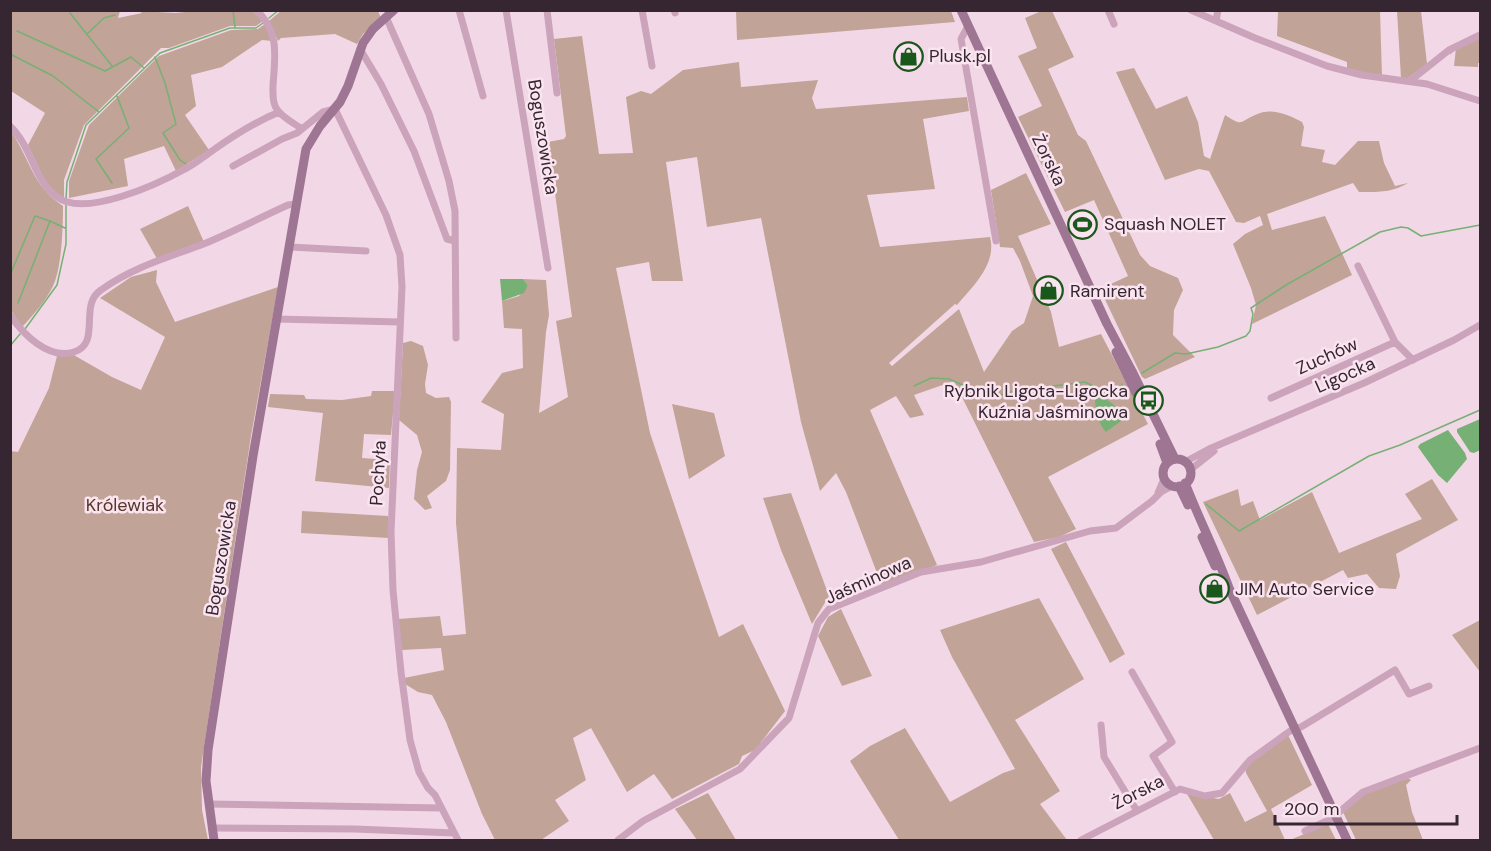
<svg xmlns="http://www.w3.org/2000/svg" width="1491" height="851" font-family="'DM Sans',sans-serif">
  <rect width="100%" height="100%" fill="#f2d8e6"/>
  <path fill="#c2a397" d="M206,10H251L263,21L256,26H230L169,48H161L84,125L64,180V200L48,187L28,145L45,113L11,91L10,11H120L118,18L142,13L139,11L175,13Z
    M282,10L378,11L381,18L363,34L357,44L335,34L281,38L278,41L269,21Z
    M1044,10L1052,11L1074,57L1048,69L1078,135L1086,141L1140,255L1150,266L1178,278L1183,290L1174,310L1173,335L1195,357L1145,379L1142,377L1100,289L1128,276L1094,200L1065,212L1018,117L1042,106L1018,56L1037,48L1025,18Z
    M736,11H951L955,22L737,40Z
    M1278,11H1380L1382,76L1347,69V62L1277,36Z
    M1397,11H1421L1427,64L1408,78H1401Z
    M265,24L272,41L262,40L222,67L191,75L196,106L185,115L209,150L176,171L164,146L124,159L128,186L69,198V181L89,125L159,56L231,30L258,29Z
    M582,36L599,154L633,153L626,97L641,91L651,94L683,70L739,62L741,87L818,80L812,98L816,109L967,97L969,111L923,119L935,189L867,195L880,247L990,237C997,264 973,286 957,305L955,304L889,363L892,366L959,309L984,372L1012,331L1024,323L1033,296L1020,261L1013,248L1000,247L991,190L1026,173L1051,224L1018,236L1051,312L1059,347L1101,334L1148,424L1048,477L1076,529L1059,537L1034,542L954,381L914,395L924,415L910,418L896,396L870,410L937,565L882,586L846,492L836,473L820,491L801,422L761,218L707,227L697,157L666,162L683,281H652L649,262L616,268L650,433L719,637L743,624L785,711L755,750L742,756L739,764L672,799L654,774L627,792L591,728L573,738L586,780L555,800L569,821L541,840H495L482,814L446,722L432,695L418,692L405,684L404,678L444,670L441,648L402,650L398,619L440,616L443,636L466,634L456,523L457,448L501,450L504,414L481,402L502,373L523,368L522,329L504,328L502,301L519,296L528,285L523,279L546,280L549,315L546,332L539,413L568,397L556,321L572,317L548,142L564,139L566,136L554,39Z
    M1480,37V63H1478V67L1454,66L1456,48L1450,55L1451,49Z
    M1134,68L1156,109L1187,96L1198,122L1204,156L1210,159L1225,115C1243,127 1239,122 1255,115C1271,107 1287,114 1302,122L1304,127L1301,146L1325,150L1322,162L1335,165L1358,141H1379L1384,163L1395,186L1408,183C1391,193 1378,192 1359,192L1353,183L1267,214L1272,230L1325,216L1352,275L1252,324L1256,305L1251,288L1233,244L1245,234L1263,225L1260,216L1244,223L1236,222L1209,171L1199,169L1165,180L1116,72Z
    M10,130C31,160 31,184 63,206C63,227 62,267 53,286C46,301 33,315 22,327L11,310Z
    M188,206L204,242L156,259V257L140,229Z
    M157,270L156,282L175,322L278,287L251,436L201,767L202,810L208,840H11L10,451L18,452L49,388L57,356L72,354L112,377L141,390L165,337L100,298L131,277Z
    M411,341L423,346L428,365L425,384L426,393L436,398L449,397L451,402L450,470L446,481L427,496L432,508L425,510L414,499L417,470L422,452L417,435L399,420L403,343Z
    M372,391H395L391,435L364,434L362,458L390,460L389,488L315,481L323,413L268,407L270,394L304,395L306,399L342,400L371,396Z
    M672,404L714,413L725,456L689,479Z
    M1432,479L1458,520L1396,554L1400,576L1396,589L1379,588L1367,574L1348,578L1343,570L1257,615L1203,502L1238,489L1241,506L1253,501L1260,520L1312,492L1339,553L1422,519L1405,494Z
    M791,493L829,596L812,624L781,550L763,498Z
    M302,511L388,516L389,538L301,533Z
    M1066,542L1125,654L1110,663L1051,549Z
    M1039,598L1084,679L1015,720L1060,791L1040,804L1067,840H899L850,761L870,746L905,728L950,802L1003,773L1015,769L952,657L940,630Z
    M841,609L872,676L842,686L818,636L828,617Z
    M1480,620V672L1452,635Z
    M1288,735L1312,785L1271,809L1285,840H1214L1187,794L1219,799L1230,793L1245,822L1267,811L1246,773L1245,766Z
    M1408,778L1411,780L1406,785L1412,812L1423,840H1356L1343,812L1363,795Z
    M708,793L736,840H697L675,809Z
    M1328,824L1336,840H1290Z"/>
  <path fill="#77b075" d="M500,279H523L528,285L524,293L502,301Z
    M1096,390L1105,393L1107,400C1116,405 1119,411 1121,421L1106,432C1097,423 1093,401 1096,390Z
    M1480,419V450L1474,453L1470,452L1457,432V429Z
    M1448,430L1465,453L1467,459L1447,483L1438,475L1418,447L1420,444Z"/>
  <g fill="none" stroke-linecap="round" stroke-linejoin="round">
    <path stroke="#77b075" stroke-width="1.5" d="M233,10L235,27
      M70,13L112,66
      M269,18L279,10
      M17,31L105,71L131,57L144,68
      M87,34L104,18L115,15
      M10,54L53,76L99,112
      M155,57L165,83L176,124L163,133L180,160L186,164
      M112,183L96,159L129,128L117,96
      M66,199L67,182L86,125L160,53L230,28H256L263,23
      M10,275L35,216L50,221
      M18,303L50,221L65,228
      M25,329L57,285L66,244V204
      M10,346L20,334
      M1142,373L1175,353L1186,354L1218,347L1246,336L1250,331L1253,314L1251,308L1286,285L1380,232L1401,227L1408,228L1421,236L1480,225
      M914,386L931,378L949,379L992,398L1013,391L1085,382L1114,396L1122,389V384
      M1206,504L1239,531L1369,456L1400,445L1480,410"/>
    <path stroke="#cba3bb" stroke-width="7" d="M256,10C280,31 275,57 273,85C273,93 272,101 276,108C281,117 294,123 302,129
      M459,10L483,96
      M506,10L548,268
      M547,10L557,93
      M642,10L652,66
      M674,10L675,13
      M1108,10L1114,24
      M1191,10L1255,38L1327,66L1362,75L1427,84L1480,101
      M386,17L429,114L449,181L455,211L456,338
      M1216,21L1218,10
      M968,26L961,39L996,241
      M360,49L381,84L414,151L447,239L455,241
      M1410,81L1449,50L1480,35
      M10,126C32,147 33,179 57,197C85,218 158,184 185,169C195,164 203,157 212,151C233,136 255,122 279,112
      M233,166L282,139L297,133L323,112L335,109L386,215L400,255L402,287L391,532L393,590L401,672L410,740L419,772L428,788L435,795L458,840
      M290,247L366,251
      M1358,266L1395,342L1413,360
      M10,315C23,334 48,360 74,352C102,343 78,305 101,290C131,268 166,258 201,245C231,233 259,218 288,205L296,204
      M276,319L400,322
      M1271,398L1395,342
      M1185,462L1209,449L1364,383L1454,340L1480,325
      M1190,470L1214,451
      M1158,493L1164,479
      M1132,672L1172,742L1153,756L1175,792
      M1101,725L1104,757L1137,811
      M209,804L441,808
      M212,828L355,829L454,833
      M1305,831L1331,819L1363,792L1480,748
      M618,840L643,821L740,769L789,718L818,623L829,609L921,572L981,562L1090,531L1116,528L1152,501L1161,492L1172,486
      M1081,840L1180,789L1205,796L1222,793L1250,760L1290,731L1301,727L1395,670L1409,694L1429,686"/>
    <path stroke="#9e7592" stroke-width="9" d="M961,10L1107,324L1132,371L1175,459
      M1116,352L1136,393
      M1160,444L1167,463
      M1163 473a14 14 0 1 1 28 0a14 14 0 1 1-28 0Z
      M1185,483C1199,519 1216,552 1229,588L1347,840
      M1179,486L1188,505
      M1202,537L1215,566
      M214,840L206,781L208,750L253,456L306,149L320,126L340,102L348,86L363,43L373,29L394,10"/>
  </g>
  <defs>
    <symbol id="shop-ring" viewBox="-11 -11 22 22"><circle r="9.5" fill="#fae4ef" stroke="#19581a" stroke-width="1.5"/><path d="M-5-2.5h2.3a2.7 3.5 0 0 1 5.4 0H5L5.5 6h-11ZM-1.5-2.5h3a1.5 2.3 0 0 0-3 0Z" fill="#19581a"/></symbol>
    <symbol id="stadium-ring" viewBox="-11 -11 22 22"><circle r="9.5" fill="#fae4ef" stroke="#19581a" stroke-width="1.5"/><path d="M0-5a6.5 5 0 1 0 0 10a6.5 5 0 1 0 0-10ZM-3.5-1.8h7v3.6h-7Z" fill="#19581a"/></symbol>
    <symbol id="bus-ring" viewBox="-11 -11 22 22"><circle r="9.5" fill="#fae4ef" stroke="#19581a" stroke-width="1.5"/><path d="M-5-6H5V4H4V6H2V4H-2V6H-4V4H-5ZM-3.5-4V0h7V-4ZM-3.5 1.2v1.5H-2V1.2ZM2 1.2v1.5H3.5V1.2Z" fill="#19581a"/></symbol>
  </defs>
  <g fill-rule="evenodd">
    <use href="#shop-ring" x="892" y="40" width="33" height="33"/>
    <use href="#stadium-ring" x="1066" y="208" width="33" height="33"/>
    <use href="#shop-ring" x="1032" y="274" width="33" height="33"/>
    <use href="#bus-ring" x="1132" y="384" width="33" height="33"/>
    <use href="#shop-ring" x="1198" y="572" width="33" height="33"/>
  </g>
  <g text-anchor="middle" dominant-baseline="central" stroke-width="5" stroke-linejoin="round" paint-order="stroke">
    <g font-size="18" fill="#352631" stroke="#fae4ef" text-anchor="start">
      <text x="929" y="56">Plusk.pl</text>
      <text x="1104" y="224">Squash NOLET</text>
      <text x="1070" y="291">Ramirent</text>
      <text x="1128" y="391" text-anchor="end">Rybnik Ligota-Ligocka<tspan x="1128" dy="21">Kuźnia Jaśminowa</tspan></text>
      <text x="1235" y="589">JIM Auto Service</text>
    </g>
    <g font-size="18" fill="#352631" stroke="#fae4ef">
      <text transform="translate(543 137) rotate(81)">Boguszowicka</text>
      <text transform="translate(1049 160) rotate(64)">Żorska</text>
      <text transform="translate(1327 356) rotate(-24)">Zuchów</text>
      <text transform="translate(1345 375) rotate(-24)">Ligocka</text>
      <text transform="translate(378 473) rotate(-87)">Pochyła</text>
      <text transform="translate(221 558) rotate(-81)">Boguszowicka</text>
      <text transform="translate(868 580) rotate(-24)">Jaśminowa</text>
      <text transform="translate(1138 792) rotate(-27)">Żorska</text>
    </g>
    <g font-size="18" fill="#553628" stroke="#fae4ef">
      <text x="125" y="505">Królewiak</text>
    </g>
  </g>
  <rect width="1491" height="851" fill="none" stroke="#352631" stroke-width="24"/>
  <path d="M1275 815v9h182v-9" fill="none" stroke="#352631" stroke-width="3"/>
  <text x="1284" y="815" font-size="18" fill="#352631" stroke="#fae4ef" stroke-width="4.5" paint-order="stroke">200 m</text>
</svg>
